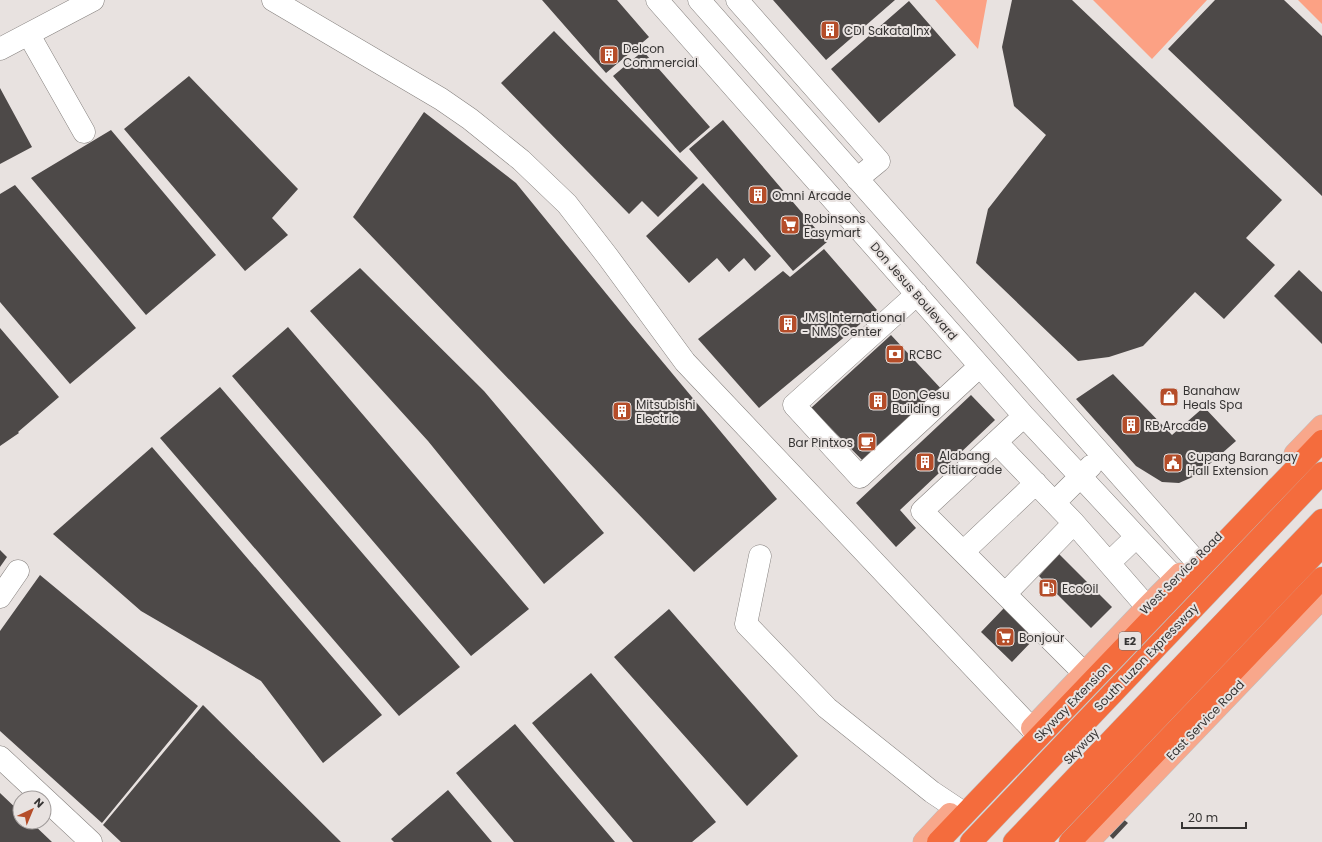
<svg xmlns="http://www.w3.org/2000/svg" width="1322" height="842" font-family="Poppins,sans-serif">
  <rect width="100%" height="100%" fill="#e8e2e0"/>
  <path fill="#fca184" d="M935,0H987L978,49Z
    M1093,0H1207L1152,59Z
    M1298,0H1322V24Z"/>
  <path fill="#4d4948" d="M542,0H617L649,37L606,73Z
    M773,0H895L826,60Z
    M1012,0H1072L1282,200L1246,238L1275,265L1224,319L1195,292L1143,346L1109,357L1078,361L976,263L988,209L1046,135L1014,106L1002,47Z
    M1215,0H1284L1322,36V196L1168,49Z
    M909,1L956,55L879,123L831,69Z
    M554,31L698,178L658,217L642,201L629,214L501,83Z
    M643,51L710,127L680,153L613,76Z
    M189,76L298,189L272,218L288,235L245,271L124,129Z
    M0,88L32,147L0,164Z
    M424,112L516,183L631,324L777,499L694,572L353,217Z
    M723,120L827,242L793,271L689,149Z
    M111,130L216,255L146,315L31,178Z
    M703,183L771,256L755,271L744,258L729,272L717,258L689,283L646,236Z
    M15,185L136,328L70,384L0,302V194Z
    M824,249L877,310L759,408L698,339L783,271L790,277Z
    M360,268L484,391L604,533L544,584L428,441L310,311Z
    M1299,270L1322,292V344L1274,296Z
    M288,327L529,609L471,656L232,376Z
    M0,328L59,397L18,432L19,433L0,446Z
    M891,335L945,393L867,465L811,408Z
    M1113,374L1172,435L1204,407L1236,441L1197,475L1179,483L1162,482L1136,466L1076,399Z
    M220,387L460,667L399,716L160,438Z
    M971,395L995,420L900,510L916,528L896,547L856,503Z
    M152,447L382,715L323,763L261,681L141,611L53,534Z
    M0,550L7,557L0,567Z
    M1059,554L1112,607L1091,628L1039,576Z
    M40,575L198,706L102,823L0,731V631Z
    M1004,608L1035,638L1012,662L981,632Z
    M669,609L798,756L747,806L614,657Z
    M591,673L716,822L692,842H633L532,723Z
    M203,705L341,842H121L103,825Z
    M515,724L615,842H514L456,773Z
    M448,790L492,842H394L391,839Z
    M0,793L20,812V822H31L52,842H0Z
    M1122,818L1128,823L1113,839L1107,833Z"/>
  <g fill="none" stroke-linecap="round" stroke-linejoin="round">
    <defs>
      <path id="minor" d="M273,0L441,99L470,119L521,160L567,204L608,257L685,362L1032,729
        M657,0L1024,416L1176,579
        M699,0L1195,560
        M737,0L879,161L857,179
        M29,35L84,132
        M0,49L93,0
        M917,294L794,405L860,477L980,366
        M1024,416L922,511L1084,673
        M996,442L1074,523
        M1055,502L1091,466
        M963,552L1036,483
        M760,556L746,624L827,708L932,792L956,808
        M1109,563L1136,537
        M1005,594L1074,523L1147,607
        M0,597L18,571
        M0,757L44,798
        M44,798L91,842"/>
      <path id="major" d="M1295,454L1322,426
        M1032,728L1147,607L1180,574
        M924,842L950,814
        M1088,842L1322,598"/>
      <path id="highway" d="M938,842L1322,441
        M971,842L1322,473
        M1014,842L1322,520
        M1039,842L1322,546
        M1070,842L1322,578"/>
    </defs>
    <use href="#minor" stroke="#85807e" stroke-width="23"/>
    <use href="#major" stroke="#bfbebe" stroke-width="23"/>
    <use href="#highway" stroke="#bfbebe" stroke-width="23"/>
    <use href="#minor" stroke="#fff" stroke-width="22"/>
    <use href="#major" stroke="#f8a78b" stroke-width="22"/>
    <use href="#highway" stroke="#f46c3d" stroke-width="22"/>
  </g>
  <defs>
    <symbol id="building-square" viewBox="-11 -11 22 22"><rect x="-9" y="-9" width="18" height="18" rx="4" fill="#b54d29" stroke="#e8e2e0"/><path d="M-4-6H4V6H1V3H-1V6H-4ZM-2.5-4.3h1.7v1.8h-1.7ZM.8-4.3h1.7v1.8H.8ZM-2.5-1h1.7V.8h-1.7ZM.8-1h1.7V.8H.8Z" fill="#fff"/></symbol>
    <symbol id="supermarket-square" viewBox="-11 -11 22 22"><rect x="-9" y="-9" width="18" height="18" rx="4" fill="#b54d29" stroke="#e8e2e0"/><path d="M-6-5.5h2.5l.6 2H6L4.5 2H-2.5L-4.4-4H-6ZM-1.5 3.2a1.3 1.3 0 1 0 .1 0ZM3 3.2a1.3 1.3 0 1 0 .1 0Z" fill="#fff"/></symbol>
    <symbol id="bank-square" viewBox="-11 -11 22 22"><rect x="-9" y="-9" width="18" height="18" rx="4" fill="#b54d29" stroke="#e8e2e0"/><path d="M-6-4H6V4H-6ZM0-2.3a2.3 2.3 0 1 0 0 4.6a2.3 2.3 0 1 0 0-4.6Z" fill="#fff"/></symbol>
    <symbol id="shop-square" viewBox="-11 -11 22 22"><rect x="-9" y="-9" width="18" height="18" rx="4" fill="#b54d29" stroke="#e8e2e0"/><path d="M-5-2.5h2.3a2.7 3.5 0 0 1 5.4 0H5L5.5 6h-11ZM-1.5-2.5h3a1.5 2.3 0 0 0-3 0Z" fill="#fff"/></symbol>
    <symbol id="cafe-square" viewBox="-11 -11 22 22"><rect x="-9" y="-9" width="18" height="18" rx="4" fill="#b54d29" stroke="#e8e2e0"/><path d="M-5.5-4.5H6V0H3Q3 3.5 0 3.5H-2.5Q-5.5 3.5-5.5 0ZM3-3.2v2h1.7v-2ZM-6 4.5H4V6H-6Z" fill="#fff"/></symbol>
    <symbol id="civic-square" viewBox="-11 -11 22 22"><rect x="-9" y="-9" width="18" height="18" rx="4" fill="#b54d29" stroke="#e8e2e0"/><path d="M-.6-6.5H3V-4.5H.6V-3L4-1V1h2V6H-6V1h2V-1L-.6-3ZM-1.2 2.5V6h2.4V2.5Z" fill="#fff"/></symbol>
    <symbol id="fuel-square" viewBox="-11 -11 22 22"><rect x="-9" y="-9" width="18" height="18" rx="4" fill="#b54d29" stroke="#e8e2e0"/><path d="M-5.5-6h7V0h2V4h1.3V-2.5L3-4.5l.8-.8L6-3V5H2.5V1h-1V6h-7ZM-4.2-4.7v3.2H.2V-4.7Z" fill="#fff"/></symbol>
  </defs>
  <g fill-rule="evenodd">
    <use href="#building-square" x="819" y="19" width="22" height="22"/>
    <use href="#building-square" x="598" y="44" width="22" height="22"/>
    <use href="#building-square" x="747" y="184" width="22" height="22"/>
    <use href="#supermarket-square" x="779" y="214" width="22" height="22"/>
    <use href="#building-square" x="777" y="313" width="22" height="22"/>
    <use href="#bank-square" x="884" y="343" width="22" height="22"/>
    <use href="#shop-square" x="1158" y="386" width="22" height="22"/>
    <use href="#building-square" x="867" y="390" width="22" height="22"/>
    <use href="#building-square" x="611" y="400" width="22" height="22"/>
    <use href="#building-square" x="1120" y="414" width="22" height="22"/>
    <use href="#cafe-square" x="856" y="431" width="22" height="22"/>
    <use href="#building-square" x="914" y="451" width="22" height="22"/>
    <use href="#civic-square" x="1162" y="452" width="22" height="22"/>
    <use href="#fuel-square" x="1037" y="577" width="22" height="22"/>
    <use href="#supermarket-square" x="994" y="626" width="22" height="22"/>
  </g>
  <g text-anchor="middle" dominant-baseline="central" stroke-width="4" stroke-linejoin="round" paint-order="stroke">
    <rect fill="#e8e2e0" stroke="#6b6867" stroke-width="1" x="1119" y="632" width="22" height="18" rx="3"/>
    <g font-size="11" font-weight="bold" fill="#363433">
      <text x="1130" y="641">E2</text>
    </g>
    <g font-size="12" fill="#363433" stroke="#e8e2e0" text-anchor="start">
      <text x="844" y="30">CDI Sakata Inx</text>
      <text x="623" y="48">Delcon<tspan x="623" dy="14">Commercial</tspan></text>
      <text x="772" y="195">Omni Arcade</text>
      <text x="804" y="218">Robinsons<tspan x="804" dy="14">Easymart</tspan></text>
      <text x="802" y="317">JMS International<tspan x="802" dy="14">- NMS Center</tspan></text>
      <text x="909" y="354">RCBC</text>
      <text x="1183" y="390">Banahaw<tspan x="1183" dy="14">Heals Spa</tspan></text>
      <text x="892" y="394">Don Gesu<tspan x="892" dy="14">Building</tspan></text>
      <text x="636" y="404">Mitsubishi<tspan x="636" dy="14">Electric</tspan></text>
      <text x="1145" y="425">RB Arcade</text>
      <text x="853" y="442" text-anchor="end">Bar Pintxos</text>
      <text x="939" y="455">Alabang<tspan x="939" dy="14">Citiarcade</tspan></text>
      <text x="1187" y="456">Cupang Barangay<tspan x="1187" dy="14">Hall Extension</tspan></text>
      <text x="1062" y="588">EcoOil</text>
      <text x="1019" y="637">Bonjour</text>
    </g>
    <g font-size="12" fill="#363433" stroke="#e8e2e0">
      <text transform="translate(914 291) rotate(49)">Don Jesus Boulevard</text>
      <text transform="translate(1181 573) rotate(-45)">West Service Road</text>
      <text transform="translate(1146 657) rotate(-46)">South Luzon Expressway</text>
      <text transform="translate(1072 702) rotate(-46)">Skyway Extension</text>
      <text transform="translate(1205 720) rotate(-46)">East Service Road</text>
      <text transform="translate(1081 746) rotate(-46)">Skyway</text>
    </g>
  </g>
  <g transform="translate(32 810) rotate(44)"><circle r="19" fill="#e8e2e0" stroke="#a19c9b"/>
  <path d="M0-3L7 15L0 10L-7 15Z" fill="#b54d29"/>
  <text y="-6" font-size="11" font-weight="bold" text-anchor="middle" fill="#363433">N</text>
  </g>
  <path d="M1182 822v6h64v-6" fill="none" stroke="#363433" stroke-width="2"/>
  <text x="1188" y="822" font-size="12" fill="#363433" stroke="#e8e2e0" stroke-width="3" paint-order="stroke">20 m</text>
</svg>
